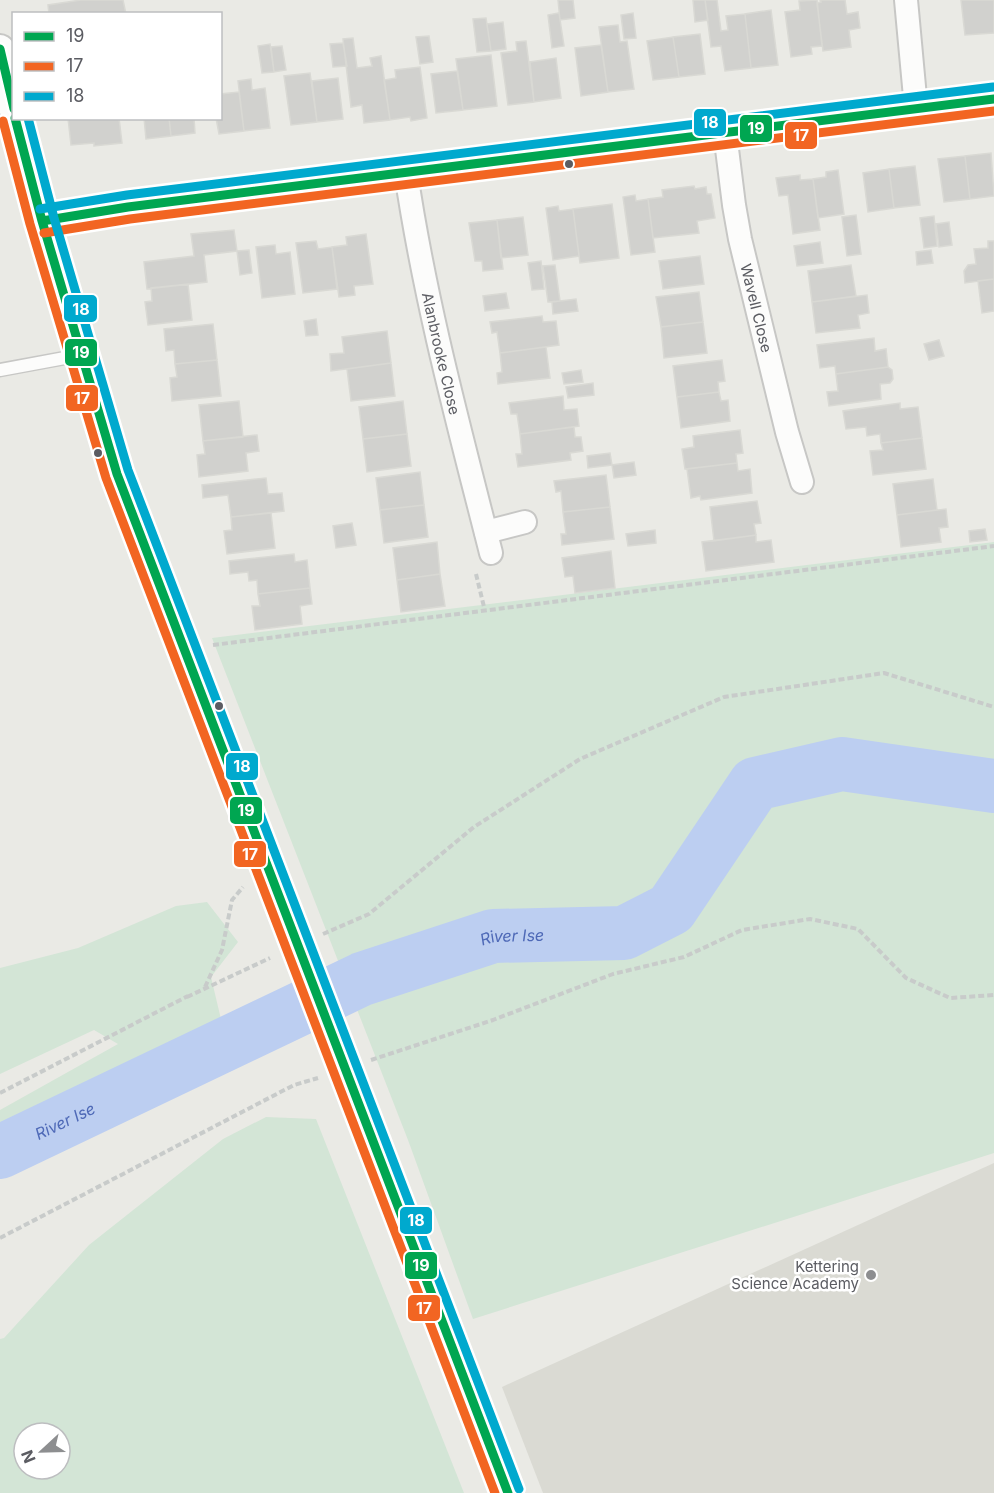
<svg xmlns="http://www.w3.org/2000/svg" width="994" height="1493" font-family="Inter,sans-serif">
  <rect width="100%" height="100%" fill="#eaeae5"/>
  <path fill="#dadad3" d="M994,1163V1493H543L502,1387Z"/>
  <path fill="#d3e5d6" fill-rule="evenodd" d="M994,542V1153L473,1319L408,1140L212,638Z
    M207,902L238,942L211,977L224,1032L94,1097L0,1163V1110L118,1044L94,1030L0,1074V968L78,948L176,906Z
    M266,1117L316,1119L464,1493H0V1339L4,1338L89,1245L223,1139ZM24,1433H60V1469H24Z"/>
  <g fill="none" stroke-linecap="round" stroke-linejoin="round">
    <path stroke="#bccef1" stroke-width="54" id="s1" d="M0,1152L362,979L493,936L624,933L671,909L755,784L842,764L994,786"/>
  </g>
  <path fill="#d1d1ce" stroke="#d9d9d4" stroke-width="1.5" d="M81,0H123L126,14H49L48,5Z
    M558,0H573L575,18L560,20Z
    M693,0H705L708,20L695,22Z
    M705,0H717L721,31L728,30L726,16L745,14L751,68L725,71L721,46L711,47Z
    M817,0L822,46L811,47L812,54L791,57L785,12L800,10L799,1Z
    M820,0H845L847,14L858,12L860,28L849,30L851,47L823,51L817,3L821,2Z
    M961,0H994V33L965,35Z
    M771,10L778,65L751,68L745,14Z
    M559,13L564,46L552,48L548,15Z
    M633,13L636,38L624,39L621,15Z
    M486,18L491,51L477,52L473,19Z
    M503,22L506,49L491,51L487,24Z
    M618,25L620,42L627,41L634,89L608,92L599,27Z
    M700,34L705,74L679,77L673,37Z
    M429,36L433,62L420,64L416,37Z
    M673,37L679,77L653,80L647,41Z
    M353,38L357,68L372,66L370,58L381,56L390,120L364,123L362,105L351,107L343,39Z
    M526,41L534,102L508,105L501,53L517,51L516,42Z
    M343,43L347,66L333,67L330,44Z
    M270,44L274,72L262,73L258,46Z
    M601,45L608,92L581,96L575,48Z
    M282,46L286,70L274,72L271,47Z
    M491,55L497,106L463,110L456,59Z
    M556,58L561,98L534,102L530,62Z
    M420,67L427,118L411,121L410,117L390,120L384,80L396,78L395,70Z
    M457,71L463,110L436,113L431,74Z
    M310,73L317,122L291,125L284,76Z
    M338,78L343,119L317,122L312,81Z
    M251,79L252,90L265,88L270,128L244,131L238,81Z
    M239,92L244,131L219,134L216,118H220V94Z
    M68,118H119L122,143L94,146V143L71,145Z
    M144,118H169L171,136L146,139Z
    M169,118H194L195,133L171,136Z
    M991,153L994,196L970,199L965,156Z
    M965,156L970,199L944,202L938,159Z
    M915,166L920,205L894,208L889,169Z
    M889,169L894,208L868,212L863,173Z
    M838,170L844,214L818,218L813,179L826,177V172Z
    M800,175V180L813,179L820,230L793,234L788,195L779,196L776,178Z
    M694,186L695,189L706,187L707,194H711L715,218L697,221L699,233L653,238L648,199L663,197L662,190Z
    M635,195L636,201L648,199L655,252L631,255L623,197Z
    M612,204L619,258L580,263L573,209Z
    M558,206L559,211L573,209L579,256L553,260L546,208Z
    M856,215L861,254L847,256L842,217Z
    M934,216L937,246L924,248L920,218Z
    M523,217L528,255L501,258L497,220Z
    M497,220L503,269L483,271L482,261H475L469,223Z
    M949,222L952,245L939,247L936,224Z
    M234,230L237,251L204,255L207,282L147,289L144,262L194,256L191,234Z
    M366,234L373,284L354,286L355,295L339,297L332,247L347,245L346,237Z
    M316,241L318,249L332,247L337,289L303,293L296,243Z
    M988,241H994V279L965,283L964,271L968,265L976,264L974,249L988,248Z
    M820,242L823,263L797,266L794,246Z
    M275,245L276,254L290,252L295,294L262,298L256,247Z
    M249,250L252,273L240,275L237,251Z
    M931,250L933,263L917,265L916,252Z
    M700,256L704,284L663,289L659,261Z
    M541,261L544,289L532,290L528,263Z
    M555,265L560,301L548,302L543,266Z
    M851,265L856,296L812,302L808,271Z
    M994,279V311L982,313L978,281Z
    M188,284L192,320L148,325L145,302L152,301L151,288Z
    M699,292L703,322L661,327L656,297Z
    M506,293L509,308L485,311L483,296Z
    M867,295L869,313L858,315L860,328L816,333L812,302Z
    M576,299L578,311L553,314L552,302Z
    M542,316L543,322L556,321L559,345L500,353L497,332L492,333L490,322Z
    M316,319L318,335L306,336L304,321Z
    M703,322L707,353L664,358L661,327Z
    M213,324L217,360L175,364L174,350L166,351L164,329Z
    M387,331L391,363L331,371L330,354L344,353L342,337Z
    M874,338L875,351L886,349L888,367L836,374L835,366L820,368L817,345Z
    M939,340L944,356L929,360L924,344Z
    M546,347L550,378L498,384L497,373L502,372L500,353Z
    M217,360L221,396L172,401L170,378L177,377L175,364Z
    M722,360L725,381L718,382L719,392L677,397L673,366Z
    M391,363L395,396L351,401L347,369Z
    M888,367L892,370L893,379L890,383L880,384L881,399L829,406L827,392L838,391L836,374Z
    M581,370L583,382L564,384L562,373Z
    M593,383L594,395L568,398L566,387Z
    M719,392L721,401L728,400L730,421L681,428L677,397Z
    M563,396L564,410L577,409L579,426L520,434L517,414H511L509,403Z
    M239,401L243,437L203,441L199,405Z
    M403,401L407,434L363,439L359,407Z
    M900,403V409L918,407L922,438L881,443L880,434L867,436L866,427L846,429L843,411Z
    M574,427L575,437H581L583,451L570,453L571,460L518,467L516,454H522L520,434Z
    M740,430L743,453L736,454L737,463L685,469L682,449L694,447L693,436Z
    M407,434L411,466L367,472L363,439Z
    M257,435L259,451L246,453L248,471L199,477L197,455L205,454L203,441Z
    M922,438L926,469L873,475L870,451L883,450L881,443Z
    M610,453L612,465L588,468L587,456Z
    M634,462L636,475L614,478L612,465Z
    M737,463L738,471L750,469L752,493L701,500L700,496L691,498L687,469Z
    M420,472L424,505L380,510L376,478Z
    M606,475L610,507L563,512L561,491L556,492L554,481Z
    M266,478L268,494L282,493L284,511L231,517L228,495L203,498L202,485Z
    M933,479L937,510L897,515L893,484Z
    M757,501L761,523L754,524L756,535L714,541L710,507Z
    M424,505L428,537L384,543L380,510Z
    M610,507L614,539L562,545L561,534H566L563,512Z
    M946,509L948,527L939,528L941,542L901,547L897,515Z
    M271,513L275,548L227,554L224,531L232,530L231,517Z
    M352,523L356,545L336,548L333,526Z
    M985,529L987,540L970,542L969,531Z
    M655,530L656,543L628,546L626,534Z
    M756,535V542L771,540L774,562L706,571L702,542Z
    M437,542L440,574L397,580L393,548Z
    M611,551L615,588L575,593L573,576L565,577L562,558Z
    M294,554L295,562L307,560L310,588L258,594L257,580L249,581L248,572L230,574L229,561Z
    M440,574L445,606L401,612L397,580Z
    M310,588L312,604L300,606L302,624L255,630L252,606H260L258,594Z"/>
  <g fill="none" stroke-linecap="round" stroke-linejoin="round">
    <defs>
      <path id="service" d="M0,370L81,355"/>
      <g id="minor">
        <path d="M906,0L916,108"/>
        <path id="s2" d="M725,133L734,205L740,239L787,432L802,482"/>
        <path id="s3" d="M406,173C425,302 459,427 491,553"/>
        <path d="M42,221L128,207L994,99"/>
        <path d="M486,532L525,522"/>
      </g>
      <path id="tertiary" d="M0,49L14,111
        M15,118L42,221L117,474L282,907
        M385,1171L508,1493"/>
    </defs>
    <use href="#service" stroke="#c7c7c5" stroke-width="15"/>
    <use href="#minor" stroke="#c7c7c5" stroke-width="26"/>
    <use href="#tertiary" stroke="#c7c7c5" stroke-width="32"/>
    <path stroke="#c8cbca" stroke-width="4" stroke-dasharray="6 3" stroke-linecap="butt" d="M476,574L485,611
      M213,645L994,546
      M323,934L369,914L474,827L580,759L724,697L884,673L994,707
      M205,987L222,950L232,900L243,887
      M187,997L270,958
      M371,1060L493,1020L613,974L684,957L742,930L810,919L858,929L906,978L950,998L994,995
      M0,1093L188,996
      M0,1238L294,1085L318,1078"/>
    <use href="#service" stroke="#fcfcfb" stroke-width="12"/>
    <use href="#minor" stroke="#fcfcfb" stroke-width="22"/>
    <use href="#tertiary" stroke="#fcfcfb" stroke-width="28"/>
    <defs>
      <path id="tertiary-bridge" d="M282,907L385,1171"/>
    </defs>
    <use href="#tertiary-bridge" stroke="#c7c7c5" stroke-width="32" stroke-linecap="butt"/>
    <use href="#tertiary-bridge" stroke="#fcfcfb" stroke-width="28"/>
    <defs>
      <path id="bus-1" d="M0,49L14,109
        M15,118L42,221L117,474L508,1493
        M42,221L128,207L994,99"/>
      <path id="bus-2" d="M3,121L30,224L106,478L495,1493
        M44,233L130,219L994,111"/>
      <path id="bus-3" d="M28,118L54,218L128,470L519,1489
        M40,209L127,195L993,87"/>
    </defs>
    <use href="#bus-1" stroke="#fff" stroke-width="14"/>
    <use href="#bus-2" stroke="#fff" stroke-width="14"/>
    <use href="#bus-3" stroke="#fff" stroke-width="14"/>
    <use href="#bus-1" stroke="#00a651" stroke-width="9"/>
    <use href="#bus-2" stroke="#f26522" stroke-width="9"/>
    <use href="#bus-3" stroke="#00a9ce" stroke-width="9"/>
  </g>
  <g fill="#5b5c62" stroke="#fff" stroke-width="2">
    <circle cx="569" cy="164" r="5"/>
    <circle cx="98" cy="453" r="5"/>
    <circle cx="219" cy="706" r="5"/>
  </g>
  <circle fill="#8d8e90" stroke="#fff" stroke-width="2" cx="871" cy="1275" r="6"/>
  <g text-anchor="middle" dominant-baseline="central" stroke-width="5" stroke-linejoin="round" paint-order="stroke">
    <g font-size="15" fill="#5b5c62" stroke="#fff">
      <text stroke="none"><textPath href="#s2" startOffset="178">Wavell Close</textPath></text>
      <text stroke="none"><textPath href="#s3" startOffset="184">Alanbrooke Close</textPath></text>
    </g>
    <g font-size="15" fill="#5b5c62" stroke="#fff" text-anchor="end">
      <text x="859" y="1266">Kettering<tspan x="859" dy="17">Science Academy</tspan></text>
    </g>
    <g font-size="16" font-style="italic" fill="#4e69b7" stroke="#fff">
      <text stroke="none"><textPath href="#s1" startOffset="558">River Ise</textPath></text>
      <text stroke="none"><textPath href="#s1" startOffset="72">River Ise</textPath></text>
    </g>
  </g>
  <g stroke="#fff" stroke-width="2">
    <rect x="693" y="108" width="34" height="29" rx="6" fill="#00a9ce"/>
    <rect x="739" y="114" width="34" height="29" rx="6" fill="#00a651"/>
    <rect x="784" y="121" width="34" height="29" rx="6" fill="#f26522"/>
    <rect x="63" y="294" width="35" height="29" rx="6" fill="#00a9ce"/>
    <rect x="64" y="338" width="34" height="29" rx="6" fill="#00a651"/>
    <rect x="65" y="384" width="34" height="28" rx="6" fill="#f26522"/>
    <rect x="225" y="752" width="34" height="29" rx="6" fill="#00a9ce"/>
    <rect x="229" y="796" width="34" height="29" rx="6" fill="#00a651"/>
    <rect x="233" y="840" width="34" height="28" rx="6" fill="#f26522"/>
    <rect x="399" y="1206" width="34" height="29" rx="6" fill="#00a9ce"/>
    <rect x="404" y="1251" width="34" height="29" rx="6" fill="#00a651"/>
    <rect x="407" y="1294" width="34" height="28" rx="6" fill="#f26522"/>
  </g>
  <g font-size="16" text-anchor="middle" font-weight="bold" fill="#fff">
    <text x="710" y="128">18</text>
    <text x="756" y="134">19</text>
    <text x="801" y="141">17</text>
    <text x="81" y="315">18</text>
    <text x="81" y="358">19</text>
    <text x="82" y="404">17</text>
    <text x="242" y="772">18</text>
    <text x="246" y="816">19</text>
    <text x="250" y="860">17</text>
    <text x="416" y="1226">18</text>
    <text x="421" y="1271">19</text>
    <text x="424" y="1314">17</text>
  </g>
  <rect x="12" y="12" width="210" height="108" fill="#ffffff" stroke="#bdbec0" stroke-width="1.5"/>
  <rect x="24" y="32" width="30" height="9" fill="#00a651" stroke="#bdbec0" stroke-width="1.5"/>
  <text x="66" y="42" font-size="18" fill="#5b5c62">19</text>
  <rect x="24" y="62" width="30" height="9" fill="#f26522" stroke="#bdbec0" stroke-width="1.5"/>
  <text x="66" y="72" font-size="18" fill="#5b5c62">17</text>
  <rect x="24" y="92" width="30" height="9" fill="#00a9ce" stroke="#bdbec0" stroke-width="1.5"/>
  <text x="66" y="102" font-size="18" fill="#5b5c62">18</text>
  <g transform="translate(42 1451) rotate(248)"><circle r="28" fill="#ffffff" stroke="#bdbec0" stroke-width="1.5"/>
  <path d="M0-4.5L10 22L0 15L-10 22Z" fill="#8d8e90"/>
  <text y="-9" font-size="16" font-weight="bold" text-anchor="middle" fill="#5b5c62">N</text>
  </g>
</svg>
